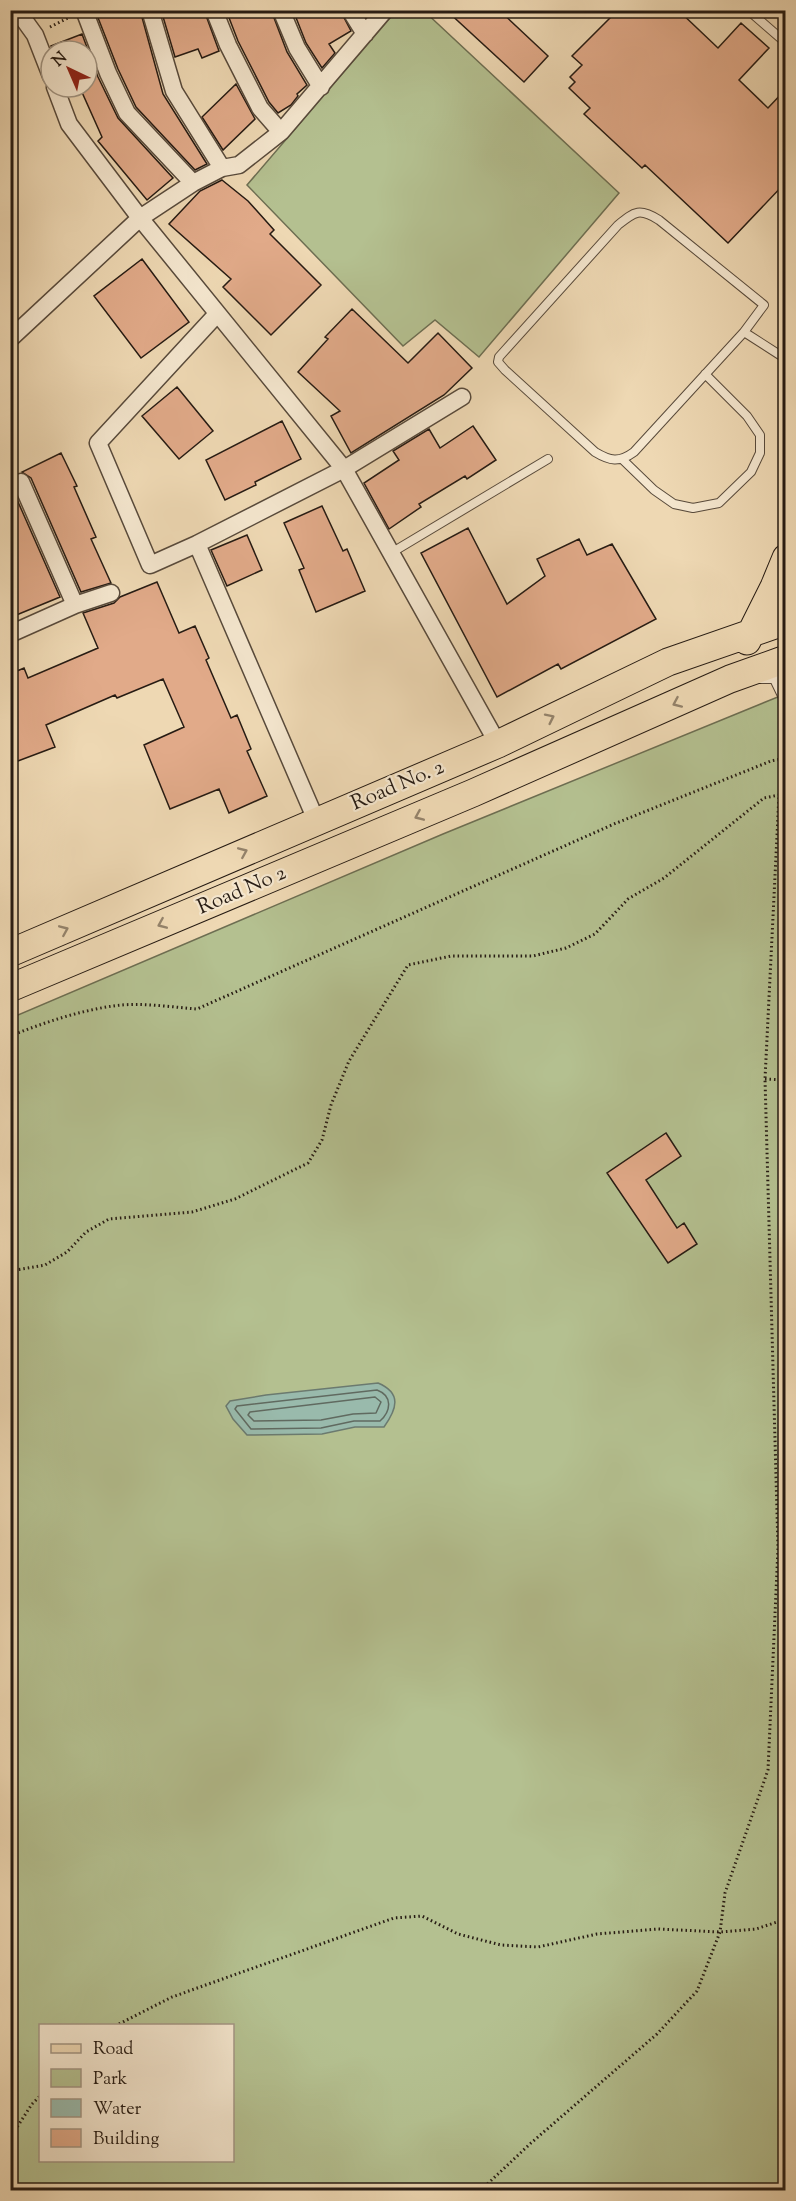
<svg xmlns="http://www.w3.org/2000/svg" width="796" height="2201" font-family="'Sorts Mill Goudy',serif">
  <rect width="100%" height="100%" fill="#eed8b3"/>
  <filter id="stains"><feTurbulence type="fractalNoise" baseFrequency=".00333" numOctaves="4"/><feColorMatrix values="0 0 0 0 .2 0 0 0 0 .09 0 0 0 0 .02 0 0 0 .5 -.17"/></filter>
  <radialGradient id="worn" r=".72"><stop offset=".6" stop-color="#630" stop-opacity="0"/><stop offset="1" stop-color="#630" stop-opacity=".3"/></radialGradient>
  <path fill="#b4c090" stroke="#6d6e52" stroke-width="1.5" fill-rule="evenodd" d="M423,10L619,193L479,357L435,320L403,346L247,185L396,11Z
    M785,694V2190H11V1018L443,834ZM40,2026H232V2160H40Z"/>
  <path fill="#99baac" stroke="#6b7a6f" stroke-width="1.5" d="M378,1383C402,1393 397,1409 384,1427H355L322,1434L247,1435L233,1419L226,1406L230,1401L266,1395Z"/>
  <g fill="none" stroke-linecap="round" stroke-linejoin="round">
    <path stroke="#606a60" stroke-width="1.5" d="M377,1390C393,1396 391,1411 380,1421H354L321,1428L251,1429L235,1409L237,1406Z
      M375,1397L381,1402L376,1413L353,1414L321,1420L254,1421L248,1415L250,1412Z"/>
  </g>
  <path fill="#e1aa89" stroke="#261b13" stroke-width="1.5" d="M95,10H140L163,94L207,164L195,170L136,107L118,69Z
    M161,10H204L219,51L202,58L198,49L175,57Z
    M226,10H271L287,52L307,85L297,94L298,96L291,105L278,113L269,102L238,41Z
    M293,10H340L351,31L329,44L335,53L322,68L306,43Z
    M446,10H499L548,56L524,82Z
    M618,10H678L718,48L741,23L769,48L739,80L768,108L786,89V182L728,243L645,165L642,168L584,114L590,108L569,88L575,82L570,77L582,65L572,56Z
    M82,34L98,77L118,118L173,178L147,200L98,141L102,137L81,90L87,87V51H53L51,46Z
    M236,84L255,119L223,150L202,117Z
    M222,180L248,201L274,230L270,234L321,285L271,335L223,287L231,279L169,224L200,191Z
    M142,259L189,322L141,358L94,296Z
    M352,309L408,363L438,333L472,368L444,395L351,453L331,416L340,411L298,372L328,339L325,337Z
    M177,387L213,431L179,459L142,416Z
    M282,421L301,459L255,482L256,485L225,500L206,460Z
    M473,426L496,460L467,479L465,476L419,504L421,507L389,529L364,483L399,460L393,451L429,429L440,448Z
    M61,453L77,486L74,487L96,537L91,539L111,583L81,592L31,478L22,472Z
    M12,476L11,486L60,597L14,616L10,608V477Z
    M322,506L343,551L347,549L365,591L316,612L299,570L304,568L284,523Z
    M468,528L507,604L545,576L537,559L579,539L587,555L612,544L656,619L561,669L558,664L497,697L421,553Z
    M247,535L262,570L227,586L211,550Z
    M157,582L179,633L195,626L209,658L206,660L231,718L237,715L251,749L247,751L267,796L229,813L219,789L170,809L144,745L184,727L163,679L117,698L115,695L46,725L55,747L10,764V674L24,668L28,678L98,648L83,613L114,603L120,597Z
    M666,1133L681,1156L646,1180L677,1228L684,1223L697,1244L668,1263L607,1173Z"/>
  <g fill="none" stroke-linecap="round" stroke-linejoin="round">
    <defs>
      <path id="service" d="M748,10L786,43
        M744,332L764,305L659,220C640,208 635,211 618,225L499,357L498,362L505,370L595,452C610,461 619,463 634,452L744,332L786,359
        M623,460L654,490L674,504L693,508L719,503L751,472L760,453V435L747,416L705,374
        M391,553L548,459
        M760,679H774L786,675
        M774,679L786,704"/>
      <path id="minor" d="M17,10L35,35L51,76
        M84,10L108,73L127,113L193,183
        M150,10L174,91L222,168
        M214,10L228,45L260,108L281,132
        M281,10L297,48L321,87
        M350,10L365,34
        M55,87L69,124L140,218L344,469L498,744
        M217,314L98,443L150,565L197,544L344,469L462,397
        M10,339L140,218L193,183L222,168L239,165L281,132L385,10
        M21,482L75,605
        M197,544L316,820
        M10,634L75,605L111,593"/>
      <path id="primary" d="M747,641L774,587L786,558
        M10,953L498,744L668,662L786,621
        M10,988L473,793L730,679L786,659"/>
    </defs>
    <use href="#service" stroke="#584a3b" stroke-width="10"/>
    <use href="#minor" stroke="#584a3b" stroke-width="19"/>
    <use href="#primary" stroke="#261b13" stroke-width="29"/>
    <path stroke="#261b13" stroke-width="3" stroke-dasharray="1.5 3" stroke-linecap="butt" d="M50,27L68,18
      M10,1036C43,1023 78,1011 113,1006C140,1002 170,1007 197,1009L614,824L771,761L786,758
      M765,1079L786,1080
      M10,1271L45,1265L67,1252L86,1232L109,1219L192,1212L235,1199L308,1163L322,1140L331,1105L349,1061L408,965L451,956H533L566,948L595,934L628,899L664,878L764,798L779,795L786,791
      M115,2026L172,1997L394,1918L422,1916L458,1934L501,1945L538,1947L597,1934L658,1929L720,1932L756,1929L786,1919
      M10,2138L32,2104L40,2096
      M481,2190L531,2143L657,2034L697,1991L720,1932L725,1893L768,1770L778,1548L765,1079L779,795"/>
    <use href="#service" stroke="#f4e6ce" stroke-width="8"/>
    <use href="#minor" stroke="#f4e6ce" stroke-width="16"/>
    <use href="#primary" stroke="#eed8b3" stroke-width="27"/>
  </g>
  <defs><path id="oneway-chevron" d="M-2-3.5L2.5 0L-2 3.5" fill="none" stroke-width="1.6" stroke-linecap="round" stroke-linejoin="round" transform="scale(1.5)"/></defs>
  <g stroke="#94836b">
    <use href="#oneway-chevron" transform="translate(677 703) rotate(156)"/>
    <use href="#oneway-chevron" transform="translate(550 718) rotate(-26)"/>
    <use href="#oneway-chevron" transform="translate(419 816) rotate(157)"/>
    <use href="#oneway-chevron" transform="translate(243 852) rotate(-23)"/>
    <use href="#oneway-chevron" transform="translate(162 924) rotate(157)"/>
    <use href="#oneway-chevron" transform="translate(64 930) rotate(-23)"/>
  </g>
  <g text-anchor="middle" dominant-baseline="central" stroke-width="4.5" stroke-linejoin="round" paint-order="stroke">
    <g font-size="21" fill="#261b13" stroke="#f4e6ce">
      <text transform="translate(398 786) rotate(-23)">Road No. 2</text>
      <text transform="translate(242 891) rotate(-23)">Road No 2</text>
    </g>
  </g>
  <rect width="796" height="2201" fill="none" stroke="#eed8b3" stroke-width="36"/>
  <rect x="12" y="12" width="772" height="2177" fill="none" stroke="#261b13" stroke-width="3"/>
  <rect x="18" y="18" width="760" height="2165" fill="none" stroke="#261b13" stroke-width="1.5"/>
  <rect x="39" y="2024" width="195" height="138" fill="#f4e6ce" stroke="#a29583" stroke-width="1.5"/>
  <rect x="51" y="2044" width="30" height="9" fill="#eed8b3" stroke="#a29583" stroke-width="1.5"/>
  <text x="93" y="2054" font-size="18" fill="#261b13">Road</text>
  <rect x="51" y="2069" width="30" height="18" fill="#b4c090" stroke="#a29583" stroke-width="1.5"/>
  <text x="93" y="2084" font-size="18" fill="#261b13">Park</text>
  <rect x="51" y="2099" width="30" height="18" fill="#99baac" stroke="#a29583" stroke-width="1.5"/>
  <text x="93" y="2114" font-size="18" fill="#261b13">Water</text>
  <rect x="51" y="2129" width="30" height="18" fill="#e1aa89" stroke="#a29583" stroke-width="1.5"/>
  <text x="93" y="2144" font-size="18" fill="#261b13">Building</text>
  <g transform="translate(69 69) rotate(316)"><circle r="28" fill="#f4e6ce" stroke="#a29583" stroke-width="1.5"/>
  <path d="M0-4.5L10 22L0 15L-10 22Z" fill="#8f2418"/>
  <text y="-9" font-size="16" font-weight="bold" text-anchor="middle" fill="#261b13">N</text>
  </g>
  <rect width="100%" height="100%" filter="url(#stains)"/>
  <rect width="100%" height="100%" fill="url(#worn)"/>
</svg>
